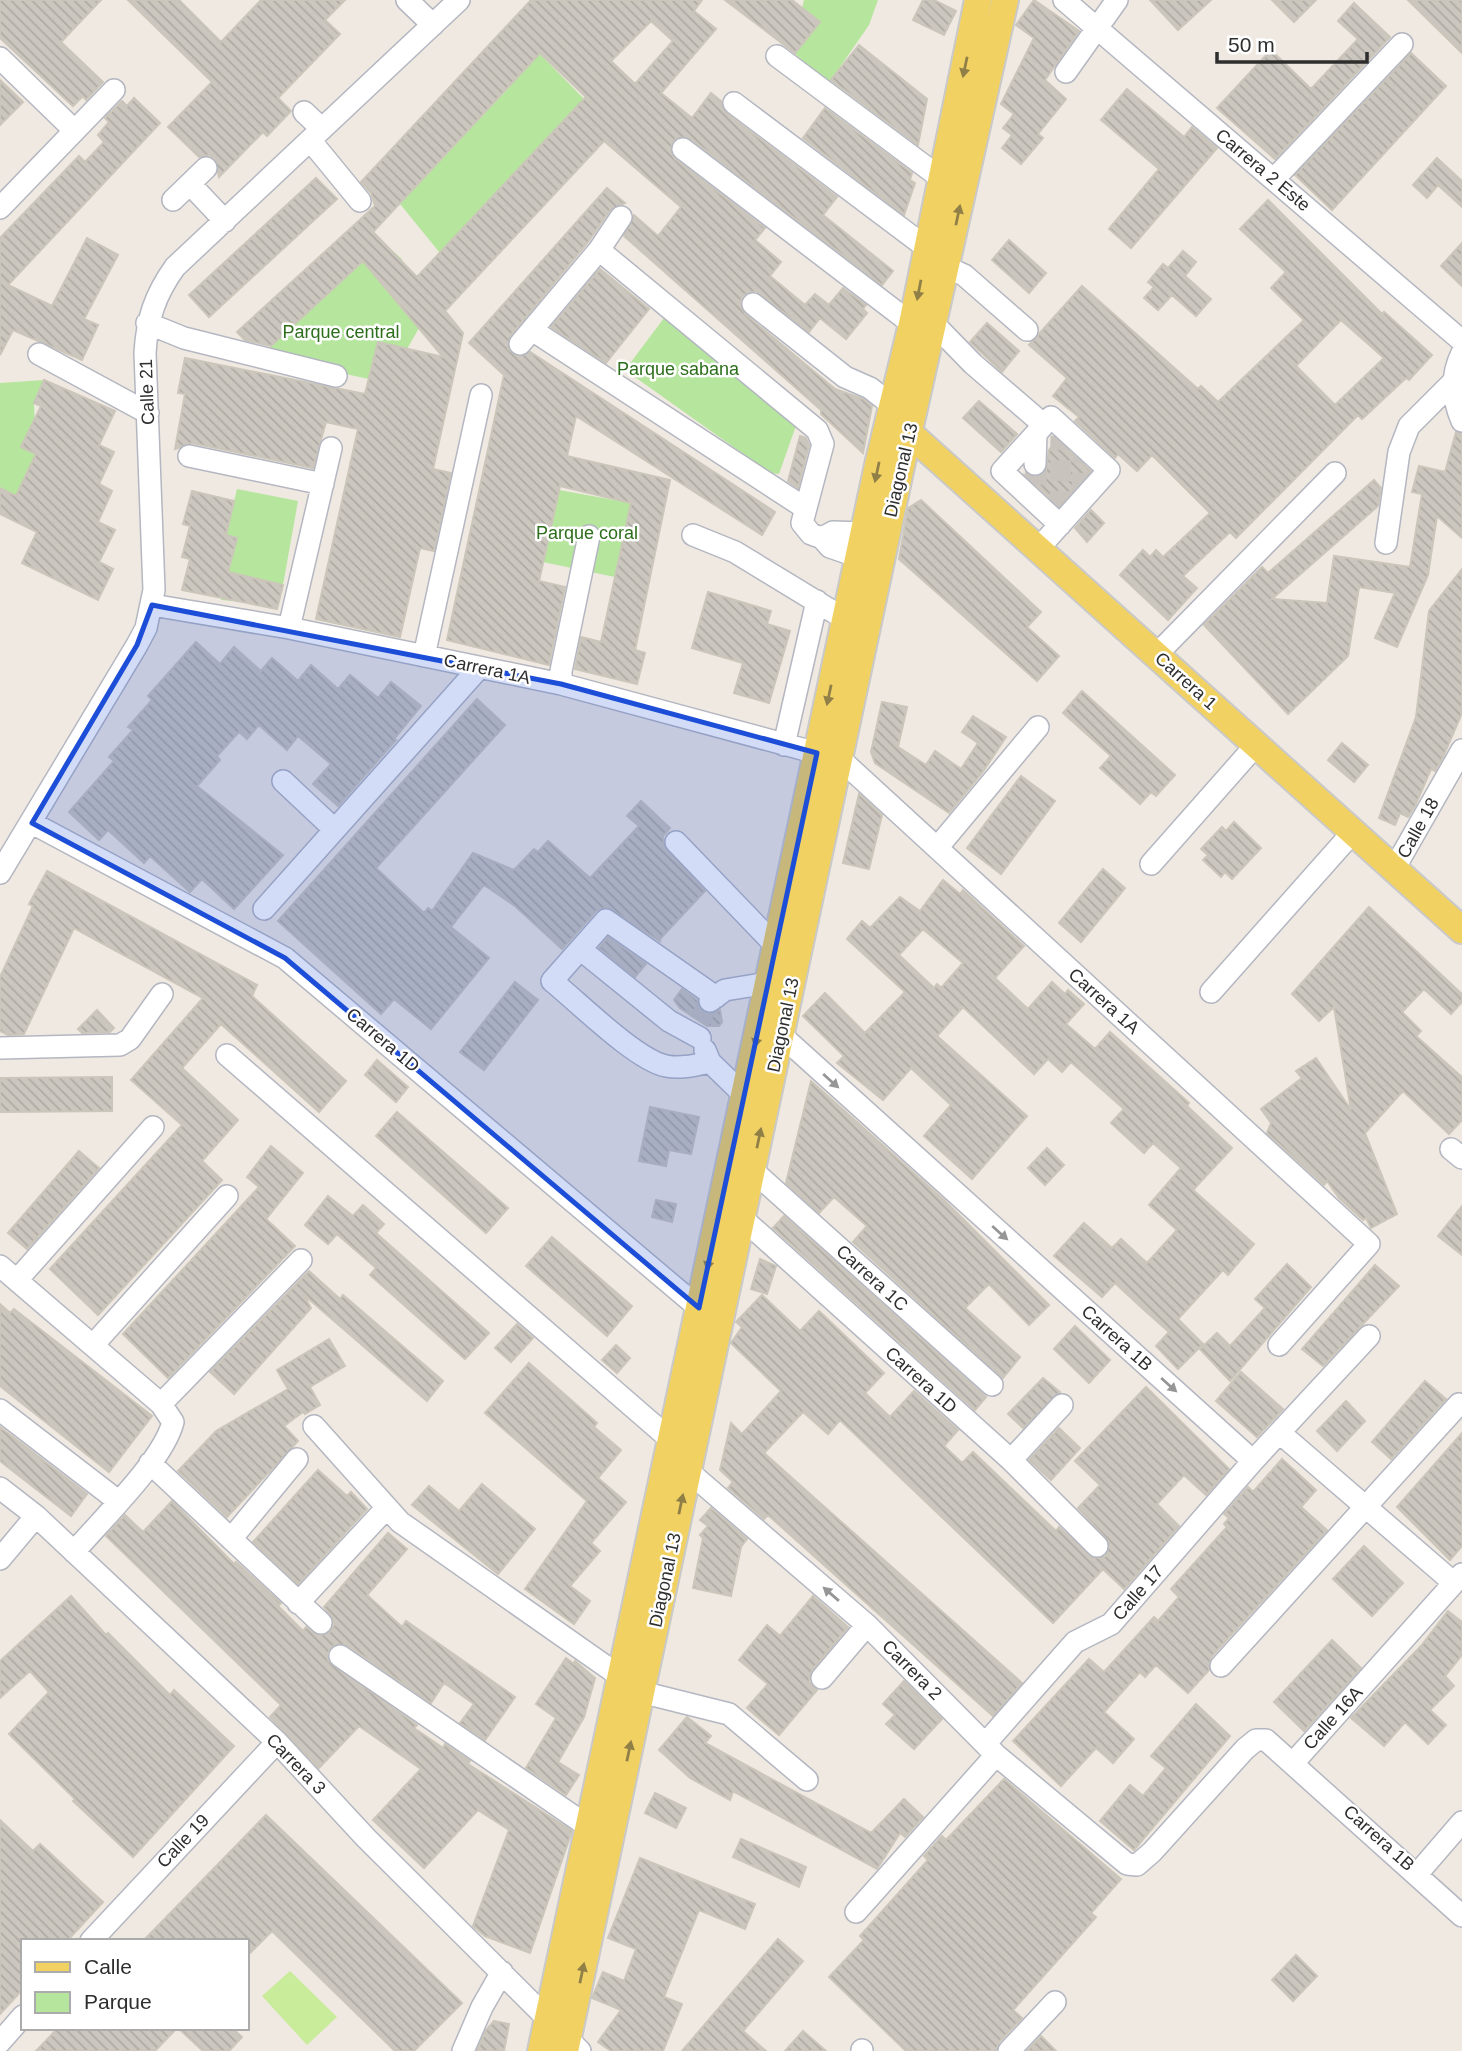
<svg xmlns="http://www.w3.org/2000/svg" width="1462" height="2051" font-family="Helvetica,sans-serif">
  <defs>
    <pattern id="building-back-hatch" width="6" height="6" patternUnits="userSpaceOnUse" patternTransform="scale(1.75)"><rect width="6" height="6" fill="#cbc7bf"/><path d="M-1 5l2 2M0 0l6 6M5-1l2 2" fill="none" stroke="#afaba4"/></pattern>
  </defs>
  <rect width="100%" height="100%" fill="#efe9e1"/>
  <path fill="#b6e59e" d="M804,0H878L869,25L829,83L795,54L820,22L802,8Z
    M540,54L584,99L440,253L400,204Z
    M382,242L402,259L379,279L419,328L407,349L378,342L369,379L261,356Z
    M664,318L797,423L779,474L770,473L625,370Z
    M44,380L34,403L36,454L17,497L0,488V383Z
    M237,489L298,501L283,585L250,577L244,602L221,600L236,538L226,535Z
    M559,490L631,503L615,577L543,562Z"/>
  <path fill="#c9ec9a" d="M290,1971L337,2017L307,2045L262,1996Z"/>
  <path fill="url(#building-back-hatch)" stroke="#cbc5ba" stroke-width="2" fill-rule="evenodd" d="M0,0H101L61,42L103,82L86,100L83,96L73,106L0,38Z
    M128,0H179L221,42L261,0H345L325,20L340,34L278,98L291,111L267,136L263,132L219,177L215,158L209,155L199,157L168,127L212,82Z
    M531,0H702L694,11L716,29L661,93L692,118L711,93L721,101L726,113L837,197L823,215L893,271L882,285L691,139L679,137L672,142L671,153L675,159L765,228L755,240L781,262L770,276L805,305L815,294L829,305L843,288L866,305L863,309L867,313L846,339L820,318L809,332L756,291L743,295L740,303L745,314L835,389L863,399L872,406L863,453L821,414V410L624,236L634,215L658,236L681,207L604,141L445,311L463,333L433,469L451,473L434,551L420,548L400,637L316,619L358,429L326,422L313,468L192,443L175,449L185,394L178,393L185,358L365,394L378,342L443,357L363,261L271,346L245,340L237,332L375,206L371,193L361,182ZM651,21L673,41L635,84L611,61ZM540,53L586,97L417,277L373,232Z
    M725,0H792L820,22L795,53Z
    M923,0H934L956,11L944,35L913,20Z
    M1034,0L1079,31L1045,80L1066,99L1038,134L1043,138L1021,164L1002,148L1012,135L1003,128L1014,114L1001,104L1034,38L1016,25Z
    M1150,0H1211L1178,30Z
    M1272,0H1316L1294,22Z
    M1408,0H1462V53Z
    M1354,3L1390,37L1275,159L1217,108L1271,50L1311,89L1358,39L1338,21Z
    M859,45L927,99L918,145L831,80Z
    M1411,53L1446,86L1332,210L1295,175Z
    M0,80L23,102L0,125Z
    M1127,89L1184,137L1192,127L1217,148L1131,248L1109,229L1159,169L1101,120Z
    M134,98L160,123L8,285L52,306L87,238L118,255L84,319L98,325L82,360L13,330L0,355V238L79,156L85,162L104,142L98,135L109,122L105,118L122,101L127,106Z
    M825,108L912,173L910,180L915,183L904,215L803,138Z
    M1437,158L1462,181V207L1438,185L1427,198L1413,185Z
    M316,178L337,199L209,317L189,295Z
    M607,188L625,203L610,210L588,242L510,336L508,349L518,357L530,352L775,512L762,535L576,416L567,456L670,480L635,650L645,653L637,684L575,669L581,637L601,642L631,503L560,486L539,581L565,587L549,665L447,640L504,375L469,343Z
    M1268,200L1382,314L1384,312L1432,355L1409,380L1406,378L1362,419L1358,415L1236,538L1230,532L1183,576L1197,588L1168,620L1120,575L1143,550L1150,557L1156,550L1163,557L1210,513L1152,455L1137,471L1118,454L1115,458L1075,421L1079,417L1053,396L1067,378L1029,345L1082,286L1198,389L1201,386L1218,402L1304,320L1271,288L1286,272L1240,229ZM1341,320L1384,358L1335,405L1296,366Z
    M1009,240L1046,273L1029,293L992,260Z
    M1462,243V286L1441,266Z
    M1183,251L1196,262L1185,276L1211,299L1196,316L1172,295L1158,310L1144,298L1154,287L1148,282L1163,264L1168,268Z
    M600,269L649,309L606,363L551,327Z
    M987,323L1019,351L1002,372L970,342Z
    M44,380L115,411L99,445L114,452L99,484L112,491L98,522L115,530L99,562L113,569L98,600L22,563L37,532L0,514V488L16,496L36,454L21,447L41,406L34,403Z
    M979,401L1017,434L1001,452L963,418Z
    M1456,432L1462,434V538L1437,516L1428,575L1397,647L1375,638L1395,593L1359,587L1348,656L1288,714L1204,625L1262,567L1268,573L1374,480L1381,488L1378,506L1272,599L1327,603L1334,556L1410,567L1422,494L1412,492L1419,466L1445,472Z
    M800,436L806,438L809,445L798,488L788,481Z
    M1057,440L1091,471L1059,506L1025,475L1035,477L1046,471L1049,450Z
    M192,491L234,501L226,535L237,538L228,572L283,585L277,609L182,590L190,559L182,557L190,526L183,524Z
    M921,500L1041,612L1027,627L1059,656L1037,681L899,559L908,508Z
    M1091,510L1104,523L1087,542L1075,528Z
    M1462,569V713L1443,757L1435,771L1431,769L1415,806L1408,817L1400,813L1395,825L1379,818L1416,717L1429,611Z
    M708,592L771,611L767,624L790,631L769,703L734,693L743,663L692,648Z
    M196,642L220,664L234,647L261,671L272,658L298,681L311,665L338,689L350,675L378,698L391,682L421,706L394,739L396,740L338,806L313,784L331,764L298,736L287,750L259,725L247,739L239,732L217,756L220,760L197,786L283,855L234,909L202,879L190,892L150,856L144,863L108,830L99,840L69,812L114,761L109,757L133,730L128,727L152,700L148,696Z
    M1082,691L1175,775L1156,796L1151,792L1140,804L1100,768L1111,756L1063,713Z
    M477,699L505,725L376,868L424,913L428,908L432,911L473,853L514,870L534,849L538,852L548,841L590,878L639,826L627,816L641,801L670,828L663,836L664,846L705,891L659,940L661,942L607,907L596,911L562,949L515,906L484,885L451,927L489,958L431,1029L394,999L381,1014L278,921Z
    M882,702L907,707L898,747L926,765L935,751L961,769L978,743L962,732L973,716L1006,737L982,773L949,813L875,763L871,752Z
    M1342,743L1368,765L1354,782L1328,760Z
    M1021,776L1055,801L1001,874L967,848Z
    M859,794L882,815L869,869L843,863Z
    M1234,822L1261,848L1232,879L1225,872L1221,877L1203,860L1208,855L1201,849L1222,827L1226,831Z
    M1103,869L1125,888L1081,942L1059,923Z
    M47,871L257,985L252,996L346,1081L319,1112L221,1024L182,1068L238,1120L202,1161L222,1180L98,1315L50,1269L182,1125L131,1080L203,998L74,928L24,1034L8,1035L0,1031V977L33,906L29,904Z
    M943,880L960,894L963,890L1024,946L995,978L1013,995L1028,1009L1052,982L1065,994L1068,990L1084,1004L1066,1024L1095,1049L1110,1032L1189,1103L1187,1106L1232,1148L1193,1190L1254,1244L1228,1275L1223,1270L1178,1319L1203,1344L1178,1369L1156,1346L1169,1332L1142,1308L1115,1283L1102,1297L1054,1256L1084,1223L1112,1248L1121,1239L1147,1263L1177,1230L1149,1205L1181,1168L1153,1143L1144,1153L1111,1123L1124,1109L1071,1062L1062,1072L1048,1059L1034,1074L963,1007L937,1036L1027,1116L972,1179L924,1136L951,1105L911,1068L883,1100L837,1063L844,1056L803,1016L825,993L865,1033L905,992L847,939L862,921L870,928L900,897L920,911ZM923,929L963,963L941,988L937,984L934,988L899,955Z
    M1369,907L1462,994V1002L1451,1014L1424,989L1402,1012L1421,1031L1416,1036L1462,1077V1120L1449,1134L1403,1091L1365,1133L1397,1214L1371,1228L1366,1218L1363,1220L1339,1198L1327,1181L1324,1185L1267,1133L1271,1123L1261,1109L1302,1078L1296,1071L1316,1058L1351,1110L1334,1007L1319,1021L1292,994Z
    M608,937L646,964L635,977L599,948Z
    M515,982L538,1000L484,1070L460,1052Z
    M682,989L697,1000L704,1013L712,1014L720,1010L722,1022L719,1026H707L680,1008L674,1000Z
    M97,1010L114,1028L110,1032L82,1033L78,1029Z
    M377,1060L408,1087L396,1102L365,1075Z
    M112,1077V1111L0,1112V1078Z
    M811,1081L945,1201L1049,1305L1029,1325L989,1284L965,1308L1020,1357L1003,1378L853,1242L867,1226L834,1197L819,1213L786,1183Z
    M650,1107L699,1117L691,1154L669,1150L666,1166L639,1161Z
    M397,1112L508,1208L486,1233L376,1136Z
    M271,1146L303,1173L266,1219L295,1246L168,1378L123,1334L259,1187L247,1177Z
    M1047,1148L1064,1165L1045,1185L1028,1168Z
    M79,1151L99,1168L27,1249L8,1233Z
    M328,1196L353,1216L363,1205L384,1224L376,1233L489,1333L465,1359L370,1275L376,1268L337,1234L328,1244L305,1225Z
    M656,1200L676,1204L672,1222L652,1217Z
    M1462,1206V1255L1438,1236Z
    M784,1216L986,1397L975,1410L773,1228Z
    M552,1237L632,1306L607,1336L526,1266Z
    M760,1259L776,1266L767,1294L751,1289Z
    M1287,1264L1311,1287L1230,1381L1200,1349L1217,1333L1230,1346L1265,1308L1255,1299Z
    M1375,1265L1399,1286L1323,1366L1302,1349Z
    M309,1271L340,1299L343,1295L443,1381L427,1401L304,1295L311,1308L234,1394L210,1372Z
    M762,1295L800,1331L819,1311L884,1373L865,1393L890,1417L914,1391L958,1430L944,1446L962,1463L973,1452L1056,1531L1059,1527L1093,1558L1106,1556L1109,1542L1078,1508L1100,1485L1075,1461L1146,1387L1229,1469L1206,1495L1184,1475L1157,1504L1179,1526L1124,1589L1103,1569L1053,1623L840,1420L828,1434L803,1412L764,1453L1022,1683L993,1716L768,1515L764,1519L728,1488L733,1482L720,1470L731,1423L742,1434L781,1391L731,1343L742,1327L736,1322Z
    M0,1304L10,1313L14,1309L152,1416L109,1472L0,1386Z
    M517,1324L533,1338L511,1362L495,1348Z
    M1075,1326L1110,1360L1089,1383L1054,1349Z
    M329,1339L345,1366L310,1387L320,1405L305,1414L303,1412L284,1426L298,1441L227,1517L178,1471L216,1431L288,1389L277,1370Z
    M616,1345L630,1358L617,1373L602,1360Z
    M529,1363L597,1423L594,1427L621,1450L598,1478L626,1502L591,1543L600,1551L570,1586L590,1601L574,1624L525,1589L587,1501L485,1413Z
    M1241,1372L1283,1409L1257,1437L1216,1401Z
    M1043,1378L1060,1392L1023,1428L1008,1414Z
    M1425,1381L1446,1399L1391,1459L1372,1442Z
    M1346,1401L1365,1421L1337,1451L1317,1431Z
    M0,1427L87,1494L71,1516L0,1461Z
    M1059,1428L1080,1448L1051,1480L1029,1460Z
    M1462,1433V1546L1450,1560L1397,1507Z
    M1282,1459L1316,1490L1301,1507L1327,1530L1211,1657L1209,1670L1188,1693L1156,1665L1145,1677L1140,1672L1104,1712L1134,1739L1113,1763L1096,1748L1061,1786L1013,1741L1089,1659L1104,1672L1154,1617L1158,1621L1179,1597L1171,1589L1227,1527L1224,1524L1229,1518L1224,1514L1248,1487L1253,1492Z
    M318,1470L347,1496L351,1492L367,1509L298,1584L253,1542Z
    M482,1484L535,1529L498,1574L412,1505L429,1486L459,1511Z
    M172,1501L234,1564L236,1562L281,1603L278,1606L303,1631L306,1627L319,1636L330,1632L334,1625L333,1619L324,1607L388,1533L407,1549L367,1595L402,1627L406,1621L515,1697L485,1740L460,1723L474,1704L444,1683L431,1703L347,1645H334L327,1654L328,1661L417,1725L414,1728L443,1748L445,1744L470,1761L468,1764L572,1831L530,1953L485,1936L473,1926L509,1830L478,1810L424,1868L373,1820L421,1769L359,1726L319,1768L270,1717L281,1705L106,1536L125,1515L143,1532Z
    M711,1508L747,1539L741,1547L731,1596L693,1588L703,1538L700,1535L708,1526L700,1520Z
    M1364,1546L1403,1583L1372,1616L1333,1579Z
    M71,1596L106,1635L108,1633L170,1695L174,1690L234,1746L133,1857L73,1801L75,1799L9,1734L49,1692L30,1671L0,1698V1661Z
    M813,1596L848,1627L812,1670L809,1682L817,1690L779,1735L747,1708L768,1684L739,1660L767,1625L780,1636Z
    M1448,1611L1462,1622V1655L1445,1676L1454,1686L1430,1710L1446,1725L1428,1744L1405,1722L1384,1746L1351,1718L1421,1646Z
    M1332,1640L1361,1668L1304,1731L1274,1702Z
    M566,1658L574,1664L575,1661L595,1678L584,1717L558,1762L579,1775L566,1795L526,1768L556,1718L536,1704Z
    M904,1681L942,1719L914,1749L886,1724L895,1715L883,1704Z
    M1196,1704L1230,1736L1134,1850L1100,1821L1130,1785L1143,1796L1166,1768L1151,1756Z
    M687,1717L711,1736L705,1743L871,1833L904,1799L923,1817L905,1837L900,1833L877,1869L733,1791L730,1800L690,1778L659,1750Z
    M1004,1779L1121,1879L1091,1913L1096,1917L1013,2010L1022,2018L999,2042L996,2051H906L829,1977L864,1940L860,1936L928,1860L924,1856L942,1836L946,1840Z
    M655,1793L686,1808L676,1828L645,1813Z
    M266,1815L462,2003L414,2051H395L272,1931L247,1956V1941H143Z
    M0,1820L33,1851L40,1844L103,1902L67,1941H23V1989L0,2014Z
    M741,1839L806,1867L799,1887L733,1857Z
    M640,1858L755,1904L745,1929L699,1910L664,1997L682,2004L663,2051H611L598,2042L621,2010L592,1998L603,1972L624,1981L636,1949L608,1938Z
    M778,1939L803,1961L743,2031L766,2051H682Z
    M1296,1955L1317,1976L1293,2001L1272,1980Z
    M494,2021L509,2024L504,2051H477L486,2030Z
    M58,2028H177L155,2051H36Z
    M178,2028H232L242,2037L229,2051H203Z
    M803,2031L826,2051H785Z
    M1041,2036L1056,2051H1027Z"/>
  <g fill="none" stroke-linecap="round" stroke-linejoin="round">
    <path stroke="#c8c4bd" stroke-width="21" stroke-dasharray="21 10" stroke-linecap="butt" d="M1035,464L1037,491
      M1082,494L1083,457
      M1060,512L1061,436
      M699,1021L710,1001"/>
    <defs>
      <path id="minor" d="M407,0L433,25
        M1064,0L1462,341
        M777,56L942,179
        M0,58L74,130
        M1066,72L1117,0
        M734,103L927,248
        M304,112L322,129
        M310,140L360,201
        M683,149L912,324
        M1274,179L1402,44
        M190,184L225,221
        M173,200L206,168
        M0,208L114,90
        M599,250L817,430L823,444L802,523L811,534L822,538
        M946,267L964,275L1027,330
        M753,304L845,377L870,388L893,406
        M147,323L184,338L336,376
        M934,324L973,364L1044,425
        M532,330L805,508
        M520,344L599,250L621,217
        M1462,353C1451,375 1452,398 1462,421
        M39,354L148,413
        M189,456L323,484
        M1035,464L1036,434
        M693,535L735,552L845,619
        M1386,543L1399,452L1409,426L1453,382
        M1038,549L1109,470L1051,417L1002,471L1060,525
        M859,557L830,547L822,538L833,532L864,533
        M152,605L289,628L561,684L817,753
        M289,628L331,448
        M1156,655L1335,473
        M424,656L481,395
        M561,684V671L589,536
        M784,745L817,601
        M839,758L1369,1244L1279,1345
        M283,781L334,829
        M32,823L285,958L699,1308
        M676,842L776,946
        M937,848L1038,727
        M1151,864L1256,745
        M1394,869L1462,750
        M0,873L137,645L146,628L154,590L145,353C147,319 155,295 175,267L459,0
        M264,909L479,668
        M580,949L669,1021L700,1038
        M1211,992L1353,832
        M710,1001L725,990L768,983
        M781,1035L1253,1461
        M0,1048L120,1045L130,1039L162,994
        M705,1050L710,1062L744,1095
        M227,1055L671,1440
        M710,1062C696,1065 681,1069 666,1066C636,1060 578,1002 552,981L606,920L716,997
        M1451,1149L1462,1158
        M752,1170L992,1385
        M742,1218L1011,1460L1097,1546
        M0,1266L161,1404L173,1422C163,1461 102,1519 74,1552
        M17,1280L153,1127
        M94,1344L227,1196
        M161,1404L301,1260
        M0,1410L118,1501
        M314,1426L400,1522L621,1677
        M1280,1433L1454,1583
        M1011,1460L1062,1405
        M150,1463L321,1623
        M688,1471L867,1625L996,1755L1127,1864L1137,1865L1152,1852L1245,1749L1256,1740H1266L1462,1916
        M0,1488L36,1516L277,1742L366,1838L580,2051
        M231,1539L297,1459
        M0,1559L36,1516
        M298,1603L380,1515
        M340,1656L589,1827
        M1221,1666L1459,1404
        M822,1678L867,1625
        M641,1692L729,1714L807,1780
        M986,1743L1075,1642L1111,1624L1253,1461L1369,1336
        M1294,1762L1462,1574
        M1418,1873L1462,1822
        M856,1912L996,1755
        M91,1941L277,1742
        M0,2042L23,2016
        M463,2051L482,2007L502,1972
        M862,2051V2050
        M1009,2051L1055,2002"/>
      <path id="major" d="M899,424L1462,930
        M541,2051L878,465L912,324L978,0
        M565,2051L900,471L1005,0"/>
    </defs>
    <use href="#minor" stroke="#b4b7c1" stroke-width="24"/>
    <use href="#major" stroke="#c9c9c9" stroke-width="30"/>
    <use href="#minor" stroke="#fff" stroke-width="21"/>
    <use href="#major" stroke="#f2d163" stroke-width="26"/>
  </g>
  <defs><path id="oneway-solid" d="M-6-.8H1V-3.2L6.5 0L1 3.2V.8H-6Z" transform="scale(1.75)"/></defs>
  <g fill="#908048">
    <use href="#oneway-solid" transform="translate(965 67) rotate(102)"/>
    <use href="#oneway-solid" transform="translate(958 215) rotate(-78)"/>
    <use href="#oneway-solid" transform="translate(919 290) rotate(101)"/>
    <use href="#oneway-solid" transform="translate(877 472) rotate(102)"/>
    <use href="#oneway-solid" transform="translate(829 695) rotate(102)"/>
    <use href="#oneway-solid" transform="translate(757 1037) rotate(102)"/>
    <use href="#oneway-solid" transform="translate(759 1138) rotate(-78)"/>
    <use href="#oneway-solid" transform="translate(709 1260) rotate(102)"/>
    <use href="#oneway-solid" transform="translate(681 1504) rotate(-78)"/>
    <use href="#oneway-solid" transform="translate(629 1751) rotate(-78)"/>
    <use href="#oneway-solid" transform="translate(582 1973) rotate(-78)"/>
  </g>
  <g fill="#969696">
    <use href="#oneway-solid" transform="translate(831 1081) rotate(42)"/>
    <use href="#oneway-solid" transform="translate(1000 1233) rotate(42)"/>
    <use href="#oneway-solid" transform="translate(1169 1385) rotate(42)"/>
    <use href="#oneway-solid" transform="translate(831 1594) rotate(-139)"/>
  </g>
  <path fill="#1d4ed8" fill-opacity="0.2" stroke="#1d4ed8" stroke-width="5" stroke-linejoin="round" d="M152,605L561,684L817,753L699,1308L285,958L32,823L137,645Z"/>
  <g text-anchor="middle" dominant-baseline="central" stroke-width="5" stroke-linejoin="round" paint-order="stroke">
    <g font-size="18" fill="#2e2e2e" stroke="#fff">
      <text transform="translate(1263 170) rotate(40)">Carrera 2 Este</text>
      <text transform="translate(147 392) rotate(-92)">Calle 21</text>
      <text transform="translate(901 470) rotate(-77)">Diagonal 13</text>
      <text transform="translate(487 669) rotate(12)">Carrera 1A</text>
      <text transform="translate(1186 681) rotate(42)">Carrera 1</text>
      <text transform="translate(1418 828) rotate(-61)">Calle 18</text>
      <text transform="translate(1104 1001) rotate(42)">Carrera 1A</text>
      <text transform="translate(783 1025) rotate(-78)">Diagonal 13</text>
      <text transform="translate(383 1040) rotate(40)">Carrera 1D</text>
      <text transform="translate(872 1278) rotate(42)">Carrera 1C</text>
      <text transform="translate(1117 1338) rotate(42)">Carrera 1B</text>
      <text transform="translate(921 1380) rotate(42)">Carrera 1D</text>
      <text transform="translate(665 1580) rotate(-78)">Diagonal 13</text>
      <text transform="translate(1138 1593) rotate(-49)">Calle 17</text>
      <text transform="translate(912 1670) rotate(45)">Carrera 2</text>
      <text transform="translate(1333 1718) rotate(-48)">Calle 16A</text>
      <text transform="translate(296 1764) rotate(46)">Carrera 3</text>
      <text transform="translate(1379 1838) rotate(42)">Carrera 1B</text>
      <text transform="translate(183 1841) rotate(-46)">Calle 19</text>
    </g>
    <g font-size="18" fill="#2c6e1b" stroke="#fff">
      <text x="341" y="332">Parque central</text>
      <text x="678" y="369">Parque sabana</text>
      <text x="587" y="533">Parque coral</text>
    </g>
  </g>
  <rect x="21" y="1939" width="228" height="91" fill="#ffffff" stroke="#ababab" stroke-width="2"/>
  <rect x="35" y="1962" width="35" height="10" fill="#f2d163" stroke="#ababab" stroke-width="2"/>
  <text x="84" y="1974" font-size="21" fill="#2e2e2e">Calle</text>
  <rect x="35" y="1992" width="35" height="21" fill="#b6e59e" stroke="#ababab" stroke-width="2"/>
  <text x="84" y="2009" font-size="21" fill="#2e2e2e">Parque</text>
  <path d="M1217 52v10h150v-10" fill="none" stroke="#2e2e2e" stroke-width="3.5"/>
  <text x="1228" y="52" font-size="21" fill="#2e2e2e" stroke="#ffffff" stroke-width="5" paint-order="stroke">50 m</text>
</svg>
